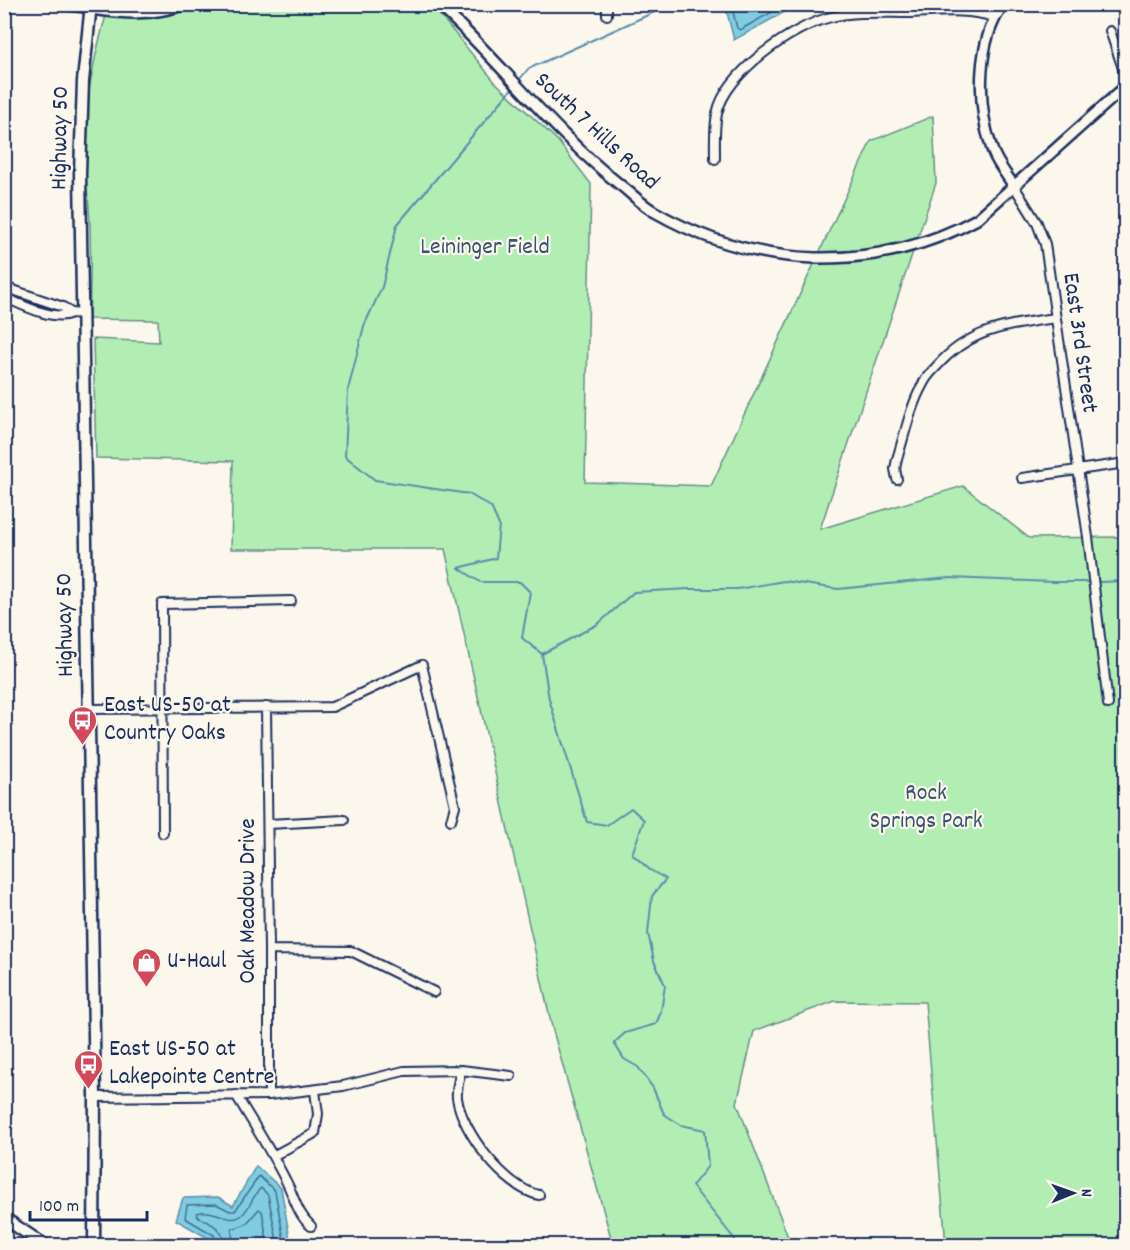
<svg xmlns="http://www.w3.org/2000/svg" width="1130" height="1250" font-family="Dekko,sans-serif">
  <rect width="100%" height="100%" fill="#fbf7ec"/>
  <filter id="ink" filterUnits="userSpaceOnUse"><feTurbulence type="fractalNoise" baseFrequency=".0167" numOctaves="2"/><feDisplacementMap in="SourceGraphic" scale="12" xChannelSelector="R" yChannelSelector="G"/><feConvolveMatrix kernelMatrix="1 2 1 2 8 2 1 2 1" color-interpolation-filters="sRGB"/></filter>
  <g filter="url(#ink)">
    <path fill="#b2eeb4" stroke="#668e89" stroke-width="1.5" d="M109,5H427L439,14L495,82L558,141L591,184L585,482L711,486L871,141L933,116L936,183L820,529L963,486L1029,538L1125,537V1245H946L925,1002L835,1001L754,1031L737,1103L791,1245H613L552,1027L445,549H231L233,461L96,458L93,339L159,342L158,320L89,319C90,282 92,245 89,208C88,193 84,178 84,163C82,110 94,55 109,5Z"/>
    <path fill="#80cde0" stroke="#588eac" stroke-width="1.5" d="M725,5V4L794,5L792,8L734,40Z
      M256,1166L281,1188L291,1245H211L210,1239L176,1220L183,1198L218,1197L233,1206Z"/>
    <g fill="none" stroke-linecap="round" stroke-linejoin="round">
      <path stroke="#436e92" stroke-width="1.5" d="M731,4L737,28L740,30L786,4
        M216,1246L214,1235L185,1218L187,1205L216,1204L230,1211H235L259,1176L275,1191L285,1246
        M224,1246C224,1228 212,1224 198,1217L197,1213C216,1207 230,1226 242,1215C250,1208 253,1195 261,1188L268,1195L278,1246
        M233,1246L232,1229L246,1224L259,1209L262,1211L268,1246"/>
      <path stroke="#588eac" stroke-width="2" d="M520,79L528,69L659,10L661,4
        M511,90L397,225L382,287L364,326L348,390L345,456L375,480L469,494L491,507L499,525L496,558L459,568L480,582H520L530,592L522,638L542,654
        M1100,582L1126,581
        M542,654L549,699L587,822L607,825L631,808L644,820L632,854L650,870L666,879L652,896L648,933L654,961L665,985L661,1012L656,1024L625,1033L614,1043L624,1059L638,1067L653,1088L664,1114L681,1125L705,1130L708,1166L692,1186L740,1246
        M542,654L598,624L634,592L689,589H738L784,581L838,589L949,578L1053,582H1087"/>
      <defs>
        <path id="minor" d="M58,4L91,9
          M607,15V4
          M1110,31L1126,77
          M715,159C715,144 714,128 717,114C725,73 793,26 831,17C856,11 882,13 908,13C937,12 967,8 994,17
          M1014,186L1037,223L1045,244L1088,537L1108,704
          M4,287L63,307L71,313L83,314
          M4,297C20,304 55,322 71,313
          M1022,478L1126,463
          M897,479L895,469L897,459C905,434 910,407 923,384C926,377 932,371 937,366C971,328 1009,325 1055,318
          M266,707L269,950V1095
          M89,709L332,707L422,665L455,806L451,820
          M268,824L344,820
          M163,833L162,604L291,601
          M269,950L351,951L434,992
          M461,1070C459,1079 456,1090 457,1098C462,1132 505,1188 539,1195
          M236,1095C253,1123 271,1151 286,1181C294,1196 297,1214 311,1226
          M95,1097L269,1095L343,1086L404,1071L461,1070L511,1076
          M273,1156L315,1133L318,1114L315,1091"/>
        <path id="tertiary" d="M438,4C501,62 552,131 619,184C631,193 642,205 655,212C704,240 759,256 815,258C872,259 928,246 977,219L1126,86
          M1004,4C976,40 977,105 991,146C995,161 1006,174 1014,186
          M91,9C127,14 150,16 186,4"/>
        <path id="secondary" d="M91,4L83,81L80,173L95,1097L94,1246
          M4,1218L46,1246"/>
      </defs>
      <use href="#minor" stroke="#1b2f5e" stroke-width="12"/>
      <use href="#tertiary" stroke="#1b2f5e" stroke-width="14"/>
      <use href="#secondary" stroke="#1b2f5e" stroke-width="15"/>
      <use href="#minor" stroke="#fbf7ec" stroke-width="8"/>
      <use href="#tertiary" stroke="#fbf7ec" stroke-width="9"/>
      <use href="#secondary" stroke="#fbf7ec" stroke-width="10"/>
    </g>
  </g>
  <defs>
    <symbol id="bus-pin" viewBox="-11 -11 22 30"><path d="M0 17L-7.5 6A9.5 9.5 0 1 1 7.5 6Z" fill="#d1495b" stroke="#fbf7ec"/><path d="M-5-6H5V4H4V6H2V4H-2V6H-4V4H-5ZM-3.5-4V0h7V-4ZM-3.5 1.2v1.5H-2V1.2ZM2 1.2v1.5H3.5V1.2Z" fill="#fff"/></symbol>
    <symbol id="shop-pin" viewBox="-11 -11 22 30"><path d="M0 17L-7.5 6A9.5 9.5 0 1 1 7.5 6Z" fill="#d1495b" stroke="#fbf7ec"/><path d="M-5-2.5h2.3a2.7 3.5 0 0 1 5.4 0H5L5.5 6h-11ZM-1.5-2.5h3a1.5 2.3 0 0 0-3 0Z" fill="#fff"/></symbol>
  </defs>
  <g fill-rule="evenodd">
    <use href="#bus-pin" x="66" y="704" width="33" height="45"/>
    <use href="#shop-pin" x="130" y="946" width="33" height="45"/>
    <use href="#bus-pin" x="72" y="1048" width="33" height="45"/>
  </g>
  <g text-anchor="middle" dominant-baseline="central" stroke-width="4.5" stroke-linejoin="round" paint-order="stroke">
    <g font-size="24" fill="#1b2f5e" stroke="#fbf7ec">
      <text transform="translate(596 132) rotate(43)">South 7 Hills Road</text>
      <text transform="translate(61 138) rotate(-89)">Highway 50</text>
      <text transform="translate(1079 343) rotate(82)">East 3rd Street</text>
      <text transform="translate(66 625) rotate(-91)">Highway 50</text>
      <text transform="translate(249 901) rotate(-90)">Oak Meadow Drive</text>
    </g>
    <g font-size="24" fill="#39556f" stroke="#fbf7ec">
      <text x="485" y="248">Leininger Field</text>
      <text x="926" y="794">Rock<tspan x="926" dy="28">Springs Park</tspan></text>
    </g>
    <g font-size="24" fill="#1b2f5e" stroke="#fbf7ec" text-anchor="start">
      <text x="104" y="706">East US-50 at<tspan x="104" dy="28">Country Oaks</tspan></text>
      <text x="167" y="962">U-Haul</text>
      <text x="109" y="1050">East US-50 at<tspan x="109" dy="28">Lakepointe Centre</tspan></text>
    </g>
  </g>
  <rect width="1130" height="1250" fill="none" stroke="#fbf7ec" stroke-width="24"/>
  <rect x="12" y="12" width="1106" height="1226" fill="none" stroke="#1b2f5e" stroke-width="2" filter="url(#ink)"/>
  <g transform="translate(1073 1193) rotate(89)" stroke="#fbf7ec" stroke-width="4.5" paint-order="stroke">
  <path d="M0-4.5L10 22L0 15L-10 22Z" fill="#1b2f5e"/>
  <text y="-9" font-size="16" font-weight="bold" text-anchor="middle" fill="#1b2f5e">N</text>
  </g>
  <path d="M30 1211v9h117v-9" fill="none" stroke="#1b2f5e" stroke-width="3"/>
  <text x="39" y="1211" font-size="18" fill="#1b2f5e" stroke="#fbf7ec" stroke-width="4.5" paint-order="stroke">100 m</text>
</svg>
